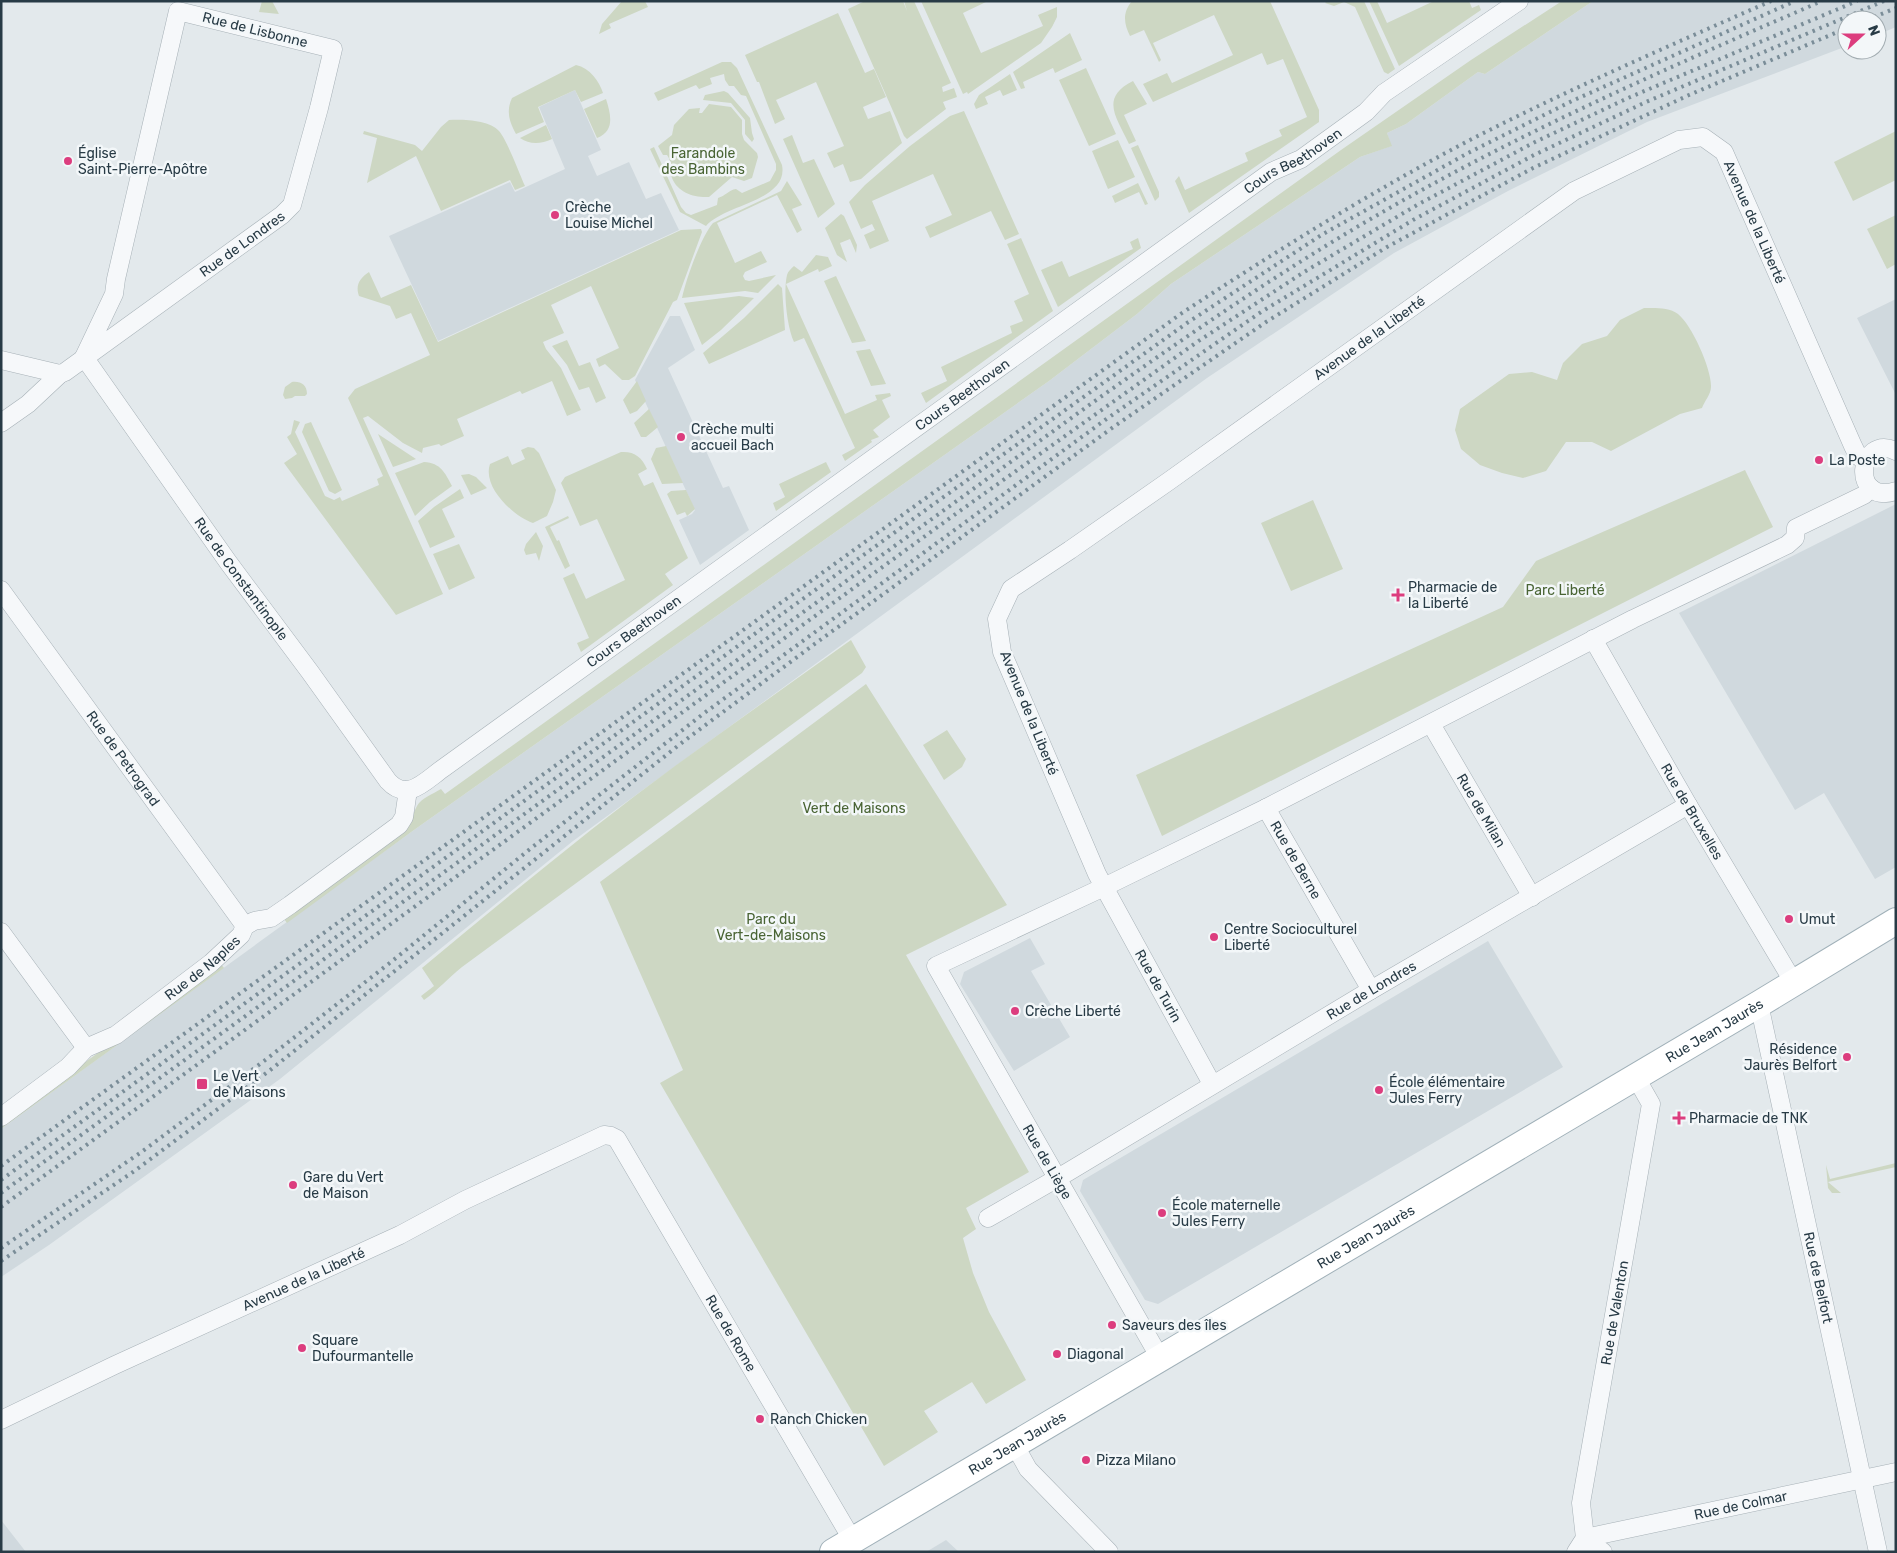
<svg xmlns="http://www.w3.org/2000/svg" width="1897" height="1553" font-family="Rubik,sans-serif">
  <rect width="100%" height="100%" fill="#e3e9ec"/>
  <path fill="#d0d9de" d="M1593,1H1896V27L1877,35V20H1847V46L1647,122L1508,191L1394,253L1207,378L573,841L280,1079L49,1245L1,1277V1129L414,830L1049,381L1137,314L1171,284L1360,157L1391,146L1387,133L1406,124L1478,72L1485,74Z
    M575,90L601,150L588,156L597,176L629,162L646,199L661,193L679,230L438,341L389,236L510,182L515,192L565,169L539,107Z
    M1896,299V395L1857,318Z
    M670,316H680L695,350L668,368L723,488L729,486L749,530L700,565L679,520L692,514L695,510L635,380Z
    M1896,504V867L1875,879L1824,793L1795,810L1679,613Z
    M1030,938L1045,964L1031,971L1070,1037L1014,1071L960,984L964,972Z
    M1488,941L1563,1067L1158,1304L1145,1300L1080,1191L1083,1180Z
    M1,1520L26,1552H1Z
    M946,1540L959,1552H926Z"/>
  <path fill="#cdd7c3" d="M262,1H272L279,14L259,12Z
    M622,1H645L648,7L609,24L611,28L599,34L602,24Z
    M865,1H903L907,11L904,1H914L951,83L942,87L943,92L954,88L957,97L943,102L946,109L907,139L904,136L848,9Z
    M921,1H988L963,13L981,53L1043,26L1038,15L1057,7V17L1052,27L1041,43L968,94L967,92L963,94Z
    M1132,1H1270L1319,110V122L1189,213L1175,181L1179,176L1185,190L1248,161L1245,153L1282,136L1279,130L1307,117L1283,59L1267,65L1262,53L1153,102L1143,84L1167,73L1172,83L1233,55L1214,15L1153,43L1161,60L1159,62L1144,30L1130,36C1124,24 1122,13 1132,1Z
    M1327,1H1364L1395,69L1388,74L1384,72L1355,7L1344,2L1334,6L1325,3Z
    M1369,1H1377L1387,23L1434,1H1469L1472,8L1479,5L1481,10L1399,66Z
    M1562,1H1593L1485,74L1478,72L1406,124L1387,133L1392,146L1360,157L1171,284L1137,314L1049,381L414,830L287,923L284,919L404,831C412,823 412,815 417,806C421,798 433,794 441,789L445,794L1341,150L1471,60Z
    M838,13L865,73L874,69L886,97L863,107L868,119L890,111L902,143L861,179L850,182L843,164L834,168L827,153L844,146L816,82L776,100L785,119L775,124L759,82H757L745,55Z
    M1070,33L1082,60L1055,73L1053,68L1023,82L1025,88L1021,89L1013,72Z
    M722,62H731L737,68L782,165C789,201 725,204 706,226L680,212L650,149L654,147L681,207L686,213L691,215L717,205L718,198C725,196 729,190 736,189L742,193L770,181L776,170V164L746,96L741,95L734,86H729L725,80L724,74L710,78L712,84L699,89L696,85L658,101L654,93Z
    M576,65C590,68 599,81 603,93L581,102L575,90L538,107L544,122L516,134C509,121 506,111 512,98Z
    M1086,68L1116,134L1089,146L1059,80Z
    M1010,74L1017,90L1003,96L1000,90L985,97L988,104L976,109L974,104L979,95Z
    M1133,81L1147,104L1124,115L1136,141L1129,144C1117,118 1099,98 1133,81Z
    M724,91L728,93L750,118L752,133L754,139L752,142L745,134V120L731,103L703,100L705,95Z
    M606,99C611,115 615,131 597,138L584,109Z
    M709,104L731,107L742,120V134L744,140L757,153L758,157L752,178L744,181L732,177L709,197C695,198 678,193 672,178C669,170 673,163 667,155H663L658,146L672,135L674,125L689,109L700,108L699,113H702Z
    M964,111L1019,234L1005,240L991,211L930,238L925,227L952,215L933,174L872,201L889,241L870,249L864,235L875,230L872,224L861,229L849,202L865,185L910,146L950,116Z
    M449,120C462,119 490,120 499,131C507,140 519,173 525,186L515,190L510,180L441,211L416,156L367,183L377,138L363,134L364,131L415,145L422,151L441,127Z
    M546,125L552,139C541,144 530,145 520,138Z
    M1896,131V180L1853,201L1834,162Z
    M792,135L803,163L814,159L835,204L818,218L783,139Z
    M1118,140L1135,177L1108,189L1092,151Z
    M1138,145L1159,192V197L1155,201L1131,148Z
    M787,181L802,205L792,209L802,230L797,233L777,195L717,223L735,263L761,251L767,262L745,272L743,276L745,280L749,281L776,275L758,293L745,291L682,298C686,279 701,237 713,223L781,191Z
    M1138,183L1148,204L1145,205L1139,192L1115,203L1112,196Z
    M841,214L844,216L857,245L856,253L850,239L840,243L847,262L837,255L825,228Z
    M1896,215V264L1887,269L1867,229Z
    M701,229L702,232L677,300L673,302L635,376L629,380H622L605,364L599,367L596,359L619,348L591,286L551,305L564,333L543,342L546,349L561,368L581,410L567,416L552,381L522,394L520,391L457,419L464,436L441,446L439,444L423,448L422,453L403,443L368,416L363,418L443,594L396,615L284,463L297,454L287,437L291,434L294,420L300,422L295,432L325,496L334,500L340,497L342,501L379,485L377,479L383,476L348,398L355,389L430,355L411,313L396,319L390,306L359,296C355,285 360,278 369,272L381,298L411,285L438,342L681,230Z
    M1021,238L1053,311L926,403L921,393L947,381L941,367L1012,333L1010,326L1023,321L1014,301L1029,294L1007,244Z
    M1138,238L1141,248L1058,307L1041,270L1062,261L1069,277L1133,249L1130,242Z
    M816,255L828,257L832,266L819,272L818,269L786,284L845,414L877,400L875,395L890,393L891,396L882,400L890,417L873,430L879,437L871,440L872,442L845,461L842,455L855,448L804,338L794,342C787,327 783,292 787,275C788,271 791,269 794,266L802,272Z
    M836,276L866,341L852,343L824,281Z
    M778,284L782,288L785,330L709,364L703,353L744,318Z
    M739,296L754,298L721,330L702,345L684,303Z
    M1644,308C1655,308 1669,307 1678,314C1692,325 1712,370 1711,387C1711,394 1704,402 1702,408L1680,414L1611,451L1592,442H1566L1546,471L1523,478L1502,473L1480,465L1461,449L1455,430L1460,409L1509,374L1532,372L1557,380L1563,363L1582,344L1607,336L1620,320Z
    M567,340L579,366L590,362L606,398L596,403L589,387L579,390L567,365L552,346Z
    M870,349L886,384L871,386L856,351Z
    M637,381L646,401L637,411L630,414L623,400Z
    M292,382C301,381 307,385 307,394L305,396H295L292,398L285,399L283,395L285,387Z
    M649,409L658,427L646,437H641L634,423Z
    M311,422L342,490L335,494L329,491L302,432L305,424Z
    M378,434L416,459L393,467Z
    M666,446L683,483L662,484L651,459L656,448Z
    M528,447L534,448L539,453L556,490L553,502L547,516L533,523C513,516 482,487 490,464L508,456L512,465L525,459L521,450Z
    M621,452C634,451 642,457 647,469L638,474L644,486L653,482L688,558L665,574L673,585L581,652L577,643L589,638L563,578L574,573L586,599L625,580L597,519L580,526L561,483L565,477Z
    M424,462C441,463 445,473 452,486L430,502L415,516L395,473Z
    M826,462L831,472L776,511L773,503L785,497L779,484Z
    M1745,470L1773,527L1162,836L1136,775L1503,607L1536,561Z
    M469,474L476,477L487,488L471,495L461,475Z
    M460,489L464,498L442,509L455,537L430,548L418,521L434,507Z
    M686,490L695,509L687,516L685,512L677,515L667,494L671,491Z
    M1313,500L1343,569L1291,591L1261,523Z
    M568,516L569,518L550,527L557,541L559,540L570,566L565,569L545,527Z
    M536,532L543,546L539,561L536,553L526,555L524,550L526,544Z
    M459,544L475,578L449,590L433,554Z
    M851,640L866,667L862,673L462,967C448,978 438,990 424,1000L421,996L434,986L422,968C505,899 588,830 675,766C733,724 792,682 851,640Z
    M866,684L1007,905L906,955L1029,1172L966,1208L976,1229L963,1238L973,1273L989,1312L1026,1380L986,1404L972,1382L924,1411L938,1432L884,1466L660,1083L683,1070L600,882Z
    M947,730L966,759L962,767L944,780L923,745Z
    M221,964L224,968L1,1129V1123Z
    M1896,1163V1167L1828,1182L1841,1193H1832L1828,1188L1826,1165L1830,1179Z"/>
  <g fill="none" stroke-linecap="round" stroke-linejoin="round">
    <defs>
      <g id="minor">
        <path id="s1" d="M84,357L228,562L310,672L388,781C407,802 424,782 442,769L1271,172L1301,159L1366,112L1384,93L1519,1"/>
        <path d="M1,360L60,374L28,404L1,423"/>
        <path id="s2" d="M60,374L65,372L282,215L292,205L319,108L333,49L178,11L116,279L114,294L84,357"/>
        <path d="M1896,451C1857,433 1850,506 1896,491"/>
        <path id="s3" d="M1,590L245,926"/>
        <path id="s4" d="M1593,639L1688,805L1794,983"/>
        <path id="s5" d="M1431,724L1532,897"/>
        <path id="s6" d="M1266,808L1371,990"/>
        <path d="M1,932L86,1048"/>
        <path id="s7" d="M1759,1004L1878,1552"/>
        <path id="s8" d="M1212,1084L1097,874L1002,652L997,619L1011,589L1070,550L1169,481L1574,191L1679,140L1703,137L1724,152L1853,446L1858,456L1865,461"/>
        <path id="s9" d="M1,1117L68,1067L86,1048L116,1035L211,963L241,935L245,926L254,921L271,918L290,905L399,825L404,817L408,790"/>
        <path id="s10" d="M988,1218L1068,1172L1371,990L1688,805"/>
        <path d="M1160,1358L936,966L1104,887L1266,808L1633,619L1787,545L1795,538L1796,528L1864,495L1871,488"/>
        <path id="s11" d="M1,1420L115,1365L400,1235L465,1200L604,1135L611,1136L617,1139L853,1541"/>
        <path d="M1014,1444L1028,1469L1109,1552"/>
        <path id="s12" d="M1585,1538L1896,1472"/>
        <path d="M1585,1538L1603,1552"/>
        <path id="s13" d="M1576,1552L1585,1538L1581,1503L1651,1104L1635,1076"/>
      </g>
      <g id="primary">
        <path id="s14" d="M833,1552L1759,1004L1896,921"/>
      </g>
    </defs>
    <use href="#minor" stroke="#a7b1b7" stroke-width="19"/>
    <use href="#primary" stroke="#a1b1b9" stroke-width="28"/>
    <use href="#minor" stroke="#f6f8fa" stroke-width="18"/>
    <use href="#primary" stroke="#fff" stroke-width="26"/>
    <path stroke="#7a8d98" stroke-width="4" stroke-dasharray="2.5 5" stroke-linecap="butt" d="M1867,20L1896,8
      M1,1166L1182,313C1275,252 1369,193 1468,141C1567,90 1669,46 1771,1
      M1,1180L938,501L1187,323L1323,234L1468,153L1572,101L1795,1
      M1,1193L1092,403C1198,328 1305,254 1420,191C1550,119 1686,60 1822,1
      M1,1207L950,518L1197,342L1304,272L1417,205L1535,142L1628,98L1857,1
      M1,1248L140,1153L264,1061L391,962L530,849L703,714L1105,420L1261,312L1413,220L1534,155L1646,102L1884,1
      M1,1261L133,1172L269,1071L684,741L816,643L1112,428L1266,322L1387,247L1533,168L1689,95L1847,28"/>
  </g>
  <g fill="#dc3d7e" stroke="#f3f7f9" stroke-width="2">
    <circle cx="68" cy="161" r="5"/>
    <circle cx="555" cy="215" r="5"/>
    <circle cx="681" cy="437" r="5"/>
    <circle cx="1819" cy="460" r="5"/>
    <path d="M1395.5 587.5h5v5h5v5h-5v5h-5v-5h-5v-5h5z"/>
    <circle cx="1789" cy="919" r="5"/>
    <circle cx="1214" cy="937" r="5"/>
    <circle cx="1015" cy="1011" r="5"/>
    <circle cx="1847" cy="1057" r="5"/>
    <rect x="196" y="1078" width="12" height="12" rx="2.5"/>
    <circle cx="1379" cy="1090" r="5"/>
    <path d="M1676.5 1110.5h5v5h5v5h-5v5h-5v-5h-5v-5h5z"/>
    <circle cx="293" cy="1185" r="5"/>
    <circle cx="1162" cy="1213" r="5"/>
    <circle cx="1112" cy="1325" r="5"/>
    <circle cx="302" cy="1348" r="5"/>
    <circle cx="1057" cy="1354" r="5"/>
    <circle cx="760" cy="1419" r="5"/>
    <circle cx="1086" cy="1460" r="5"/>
  </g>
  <g text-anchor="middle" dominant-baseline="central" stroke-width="5" stroke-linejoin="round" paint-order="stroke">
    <g font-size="14" fill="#283b46" stroke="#f3f7f9">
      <text transform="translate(255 30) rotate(14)">Rue de Lisbonne</text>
      <text stroke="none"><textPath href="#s1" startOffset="1631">Cours Beethoven</textPath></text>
      <text stroke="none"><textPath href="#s8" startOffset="1480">Avenue de la Liberté</textPath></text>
      <text stroke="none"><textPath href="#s2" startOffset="224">Rue de Londres</textPath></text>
      <text stroke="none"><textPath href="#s8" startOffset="985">Avenue de la Liberté</textPath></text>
      <text stroke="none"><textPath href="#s1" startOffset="1226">Cours Beethoven</textPath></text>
      <text stroke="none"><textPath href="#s1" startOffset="272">Rue de Constantinople</textPath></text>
      <text stroke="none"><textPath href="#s1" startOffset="821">Cours Beethoven</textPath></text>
      <text transform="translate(1029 713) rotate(68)">Avenue de la Liberté</text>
      <text stroke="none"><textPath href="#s3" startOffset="208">Rue de Petrograd</textPath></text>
      <text stroke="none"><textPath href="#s5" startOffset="100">Rue de Milan</textPath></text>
      <text stroke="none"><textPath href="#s4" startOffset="199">Rue de Bruxelles</textPath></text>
      <text stroke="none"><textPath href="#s6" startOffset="60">Rue de Berne</textPath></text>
      <text stroke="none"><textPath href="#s9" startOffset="252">Rue de Naples</textPath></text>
      <text transform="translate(1158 986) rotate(61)">Rue de Turin</text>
      <text stroke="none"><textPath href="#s10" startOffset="446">Rue de Londres</textPath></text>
      <text stroke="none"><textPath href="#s14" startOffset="1024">Rue Jean Jaurès</textPath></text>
      <text transform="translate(1047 1162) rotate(60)">Rue de Liège</text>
      <text stroke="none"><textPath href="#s14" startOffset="619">Rue Jean Jaurès</textPath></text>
      <text stroke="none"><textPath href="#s7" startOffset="280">Rue de Belfort</textPath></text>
      <text stroke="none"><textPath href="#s11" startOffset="334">Avenue de la Liberté</textPath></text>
      <text stroke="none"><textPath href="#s13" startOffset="245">Rue de Valenton</textPath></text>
      <text stroke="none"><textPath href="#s11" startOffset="906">Rue de Rome</textPath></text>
      <text stroke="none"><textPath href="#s14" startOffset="214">Rue Jean Jaurès</textPath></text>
      <text stroke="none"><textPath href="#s12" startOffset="159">Rue de Colmar</textPath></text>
    </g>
    <g font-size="14" fill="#283b46" stroke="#f3f7f9" text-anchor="start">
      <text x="78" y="153">Église<tspan x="78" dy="16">Saint-Pierre-Apôtre</tspan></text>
      <text x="565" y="207">Crèche<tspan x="565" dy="16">Louise Michel</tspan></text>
      <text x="691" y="429">Crèche multi<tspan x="691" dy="16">accueil Bach</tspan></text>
      <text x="1829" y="460">La Poste</text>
      <text x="1408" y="587">Pharmacie de<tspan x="1408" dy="16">la Liberté</tspan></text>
      <text x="1799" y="919">Umut</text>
      <text x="1224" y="929">Centre Socioculturel<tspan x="1224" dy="16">Liberté</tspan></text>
      <text x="1025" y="1011">Crèche Liberté</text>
      <text x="1837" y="1049" text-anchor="end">Résidence<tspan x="1837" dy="16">Jaurès Belfort</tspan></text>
      <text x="213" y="1076">Le Vert<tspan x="213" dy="16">de Maisons</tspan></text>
      <text x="1389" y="1082">École élémentaire<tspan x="1389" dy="16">Jules Ferry</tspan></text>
      <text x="1689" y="1118">Pharmacie de TNK</text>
      <text x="303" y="1177">Gare du Vert<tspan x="303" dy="16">de Maison</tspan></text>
      <text x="1172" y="1205">École maternelle<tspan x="1172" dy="16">Jules Ferry</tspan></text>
      <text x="1122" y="1325">Saveurs des îles</text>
      <text x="312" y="1340">Square<tspan x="312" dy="16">Dufourmantelle</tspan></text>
      <text x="1067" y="1354">Diagonal</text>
      <text x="770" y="1419">Ranch Chicken</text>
      <text x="1096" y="1460">Pizza Milano</text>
    </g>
    <g font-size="14" fill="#496434" stroke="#f3f7f9">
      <text x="703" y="153">Farandole<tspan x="703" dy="16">des Bambins</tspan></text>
      <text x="1565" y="590">Parc Liberté</text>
      <text x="854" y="808">Vert de Maisons</text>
      <text x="771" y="919">Parc du<tspan x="771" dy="16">Vert-de-Maisons</tspan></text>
    </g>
  </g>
  <rect width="1897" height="1553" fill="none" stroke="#283b46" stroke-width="5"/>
  <g transform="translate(1862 35) rotate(69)"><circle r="24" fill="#f3f7f9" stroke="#a2acb1"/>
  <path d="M0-4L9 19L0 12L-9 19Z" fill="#dc3d7e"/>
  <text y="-8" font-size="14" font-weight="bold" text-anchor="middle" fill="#283b46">N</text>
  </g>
</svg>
